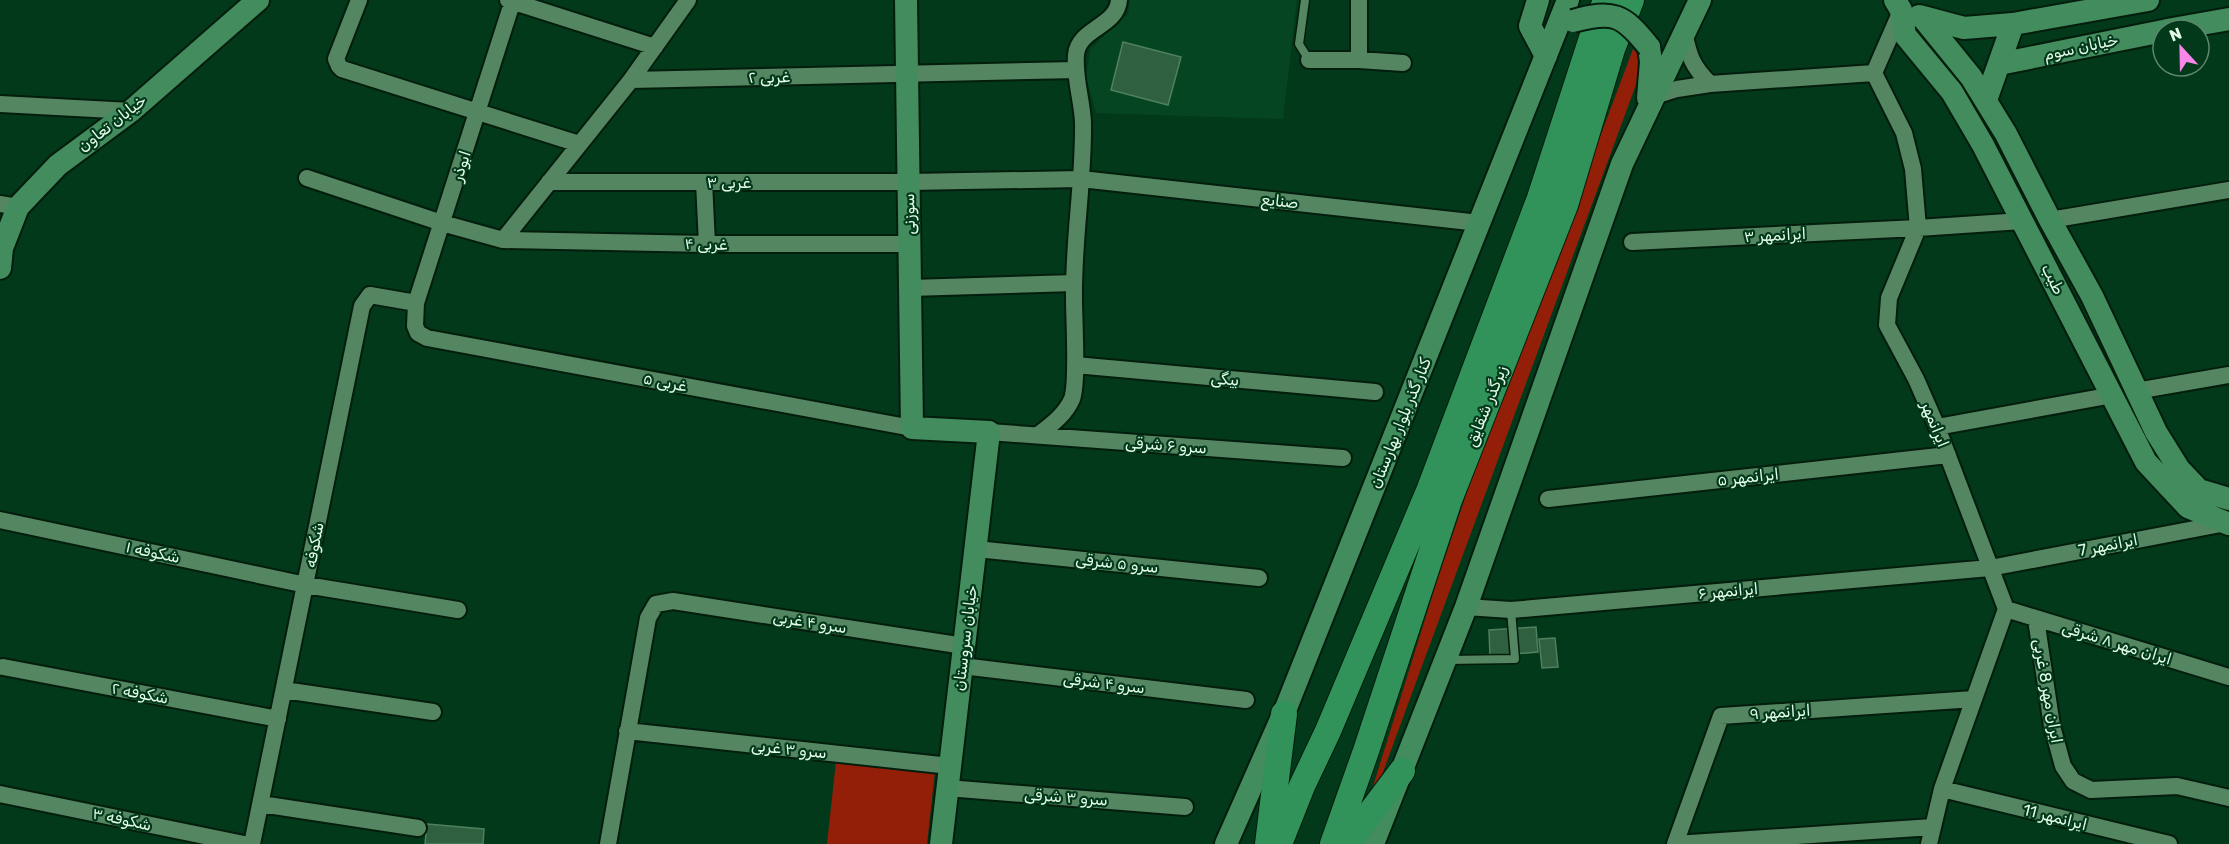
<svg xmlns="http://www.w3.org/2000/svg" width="2229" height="844" font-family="Rubik,Cairo,sans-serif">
  <rect width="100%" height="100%" fill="#03391b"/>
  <path fill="#054521" d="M1130,0H1297L1283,119L1096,113L1086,78L1090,50L1120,19L1128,15Z"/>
  <path fill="#931f09" d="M1633,49L1641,58L1637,82L1372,802L1369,799L1437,581L1467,492Z
    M836,761L935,771L927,844H827Z"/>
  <path fill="#2f603f" stroke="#50815e" stroke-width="1.5" d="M1123,42L1181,57L1168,105L1111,90Z
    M1536,627L1538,652L1490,656L1489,630Z
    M1555,638L1558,667L1542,668L1539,639Z
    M427,824L484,829L483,844H425Z"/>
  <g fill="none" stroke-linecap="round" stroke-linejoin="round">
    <defs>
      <path id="lane" d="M1305,0L1299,44L1309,60
        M1446,660L1515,659L1511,610"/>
      <path id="street" d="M359,0L336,59L339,66L342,69L579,144
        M508,0L655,47
        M513,0L416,303L415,326L418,333L427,338L912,428
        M1901,11L1874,73L1904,133L1913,169L1918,228L1889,298L1887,325L1916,379L1937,427L2006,609L1942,789L1929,844
        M1684,32C1689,56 1692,66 1710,84
        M1309,60H1359L1403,63
        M1359,60V0
        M631,80L1076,70
        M1655,96L1677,89L1710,84L1874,73
        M0,104L131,111
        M307,178L442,223L503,240L707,244H910
        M549,182H909L1081,179L1479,223
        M704,182L707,244
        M0,204L18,207
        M2050,220L2229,190
        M503,240L631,80L688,0
        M1632,242L1918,228L2022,221
        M910,288L1074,283
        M1075,365L1375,392
        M2136,391L2229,375
        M1937,427L2113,395
        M989,432L1343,458
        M1038,435C1051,425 1065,415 1072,399C1078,383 1074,320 1074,299C1073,240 1084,181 1083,122C1082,100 1074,77 1076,55C1078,28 1117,27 1119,0
        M1548,499L1948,455
        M0,520L306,585L458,610
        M976,549L1259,578
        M1466,607L1511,610L1990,568L2226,523
        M2006,609L2229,677
        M2036,619L2052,726L2063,766L2073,781L2091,790L2177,786L2229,798
        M962,666L1246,700
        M3,667L278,719
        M284,690L433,712
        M627,731L950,766
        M947,788L1185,807
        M1942,789L2169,844
        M0,794L244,844
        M261,804L418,828
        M1933,827L1675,844L1721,716L1974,699
        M252,844L362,306L370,295L416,303
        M608,844L648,618L656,604L673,601L964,646"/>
      <path id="secondary" d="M906,0L912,428L989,432L941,844
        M1538,0L1530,26L1546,56
        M1895,0L1901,10L1905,35L1952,92L1983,145L2146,462L2188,507L2229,524
        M1919,16L1964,28L2013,24L2148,0
        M1923,18L1971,77L2006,134L2050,220L2092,296L2156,432L2179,469L2199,490L2229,499
        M2167,30L2229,19
        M1999,64L2163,31
        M1648,98L1651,62L1649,47
        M1986,100L2013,24
        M0,268L2,248L18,207L58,165L131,111L258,0
        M1226,844L1286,708L1568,0
        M1373,844L1466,607L1622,164L1700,0"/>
      <path id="primary" d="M1268,844L1284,714
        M1279,844L1302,786L1328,731L1429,491L1540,198L1593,35L1606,0
        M1333,844L1366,751L1449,500L1565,205L1612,49L1631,0
        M1347,844L1402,771"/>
    </defs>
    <use href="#lane" stroke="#041d0c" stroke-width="11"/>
    <use href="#street" stroke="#041d0c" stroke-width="20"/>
    <use href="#secondary" stroke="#041d0c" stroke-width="26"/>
    <use href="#primary" stroke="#041d0c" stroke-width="28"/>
    <use href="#lane" stroke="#548662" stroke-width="8"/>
    <use href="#street" stroke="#548662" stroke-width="16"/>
    <use href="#secondary" stroke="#438c5e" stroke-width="22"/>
    <use href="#primary" stroke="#31935a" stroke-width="26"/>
    <defs>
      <path id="secondary-bridge" d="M1573,21C1613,10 1623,14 1649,47"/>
    </defs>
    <use href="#secondary-bridge" stroke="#041d0c" stroke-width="26" stroke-linecap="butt"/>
    <use href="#secondary-bridge" stroke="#438c5e" stroke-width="22"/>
  </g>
  <g text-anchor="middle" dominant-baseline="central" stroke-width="4.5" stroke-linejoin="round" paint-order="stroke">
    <g font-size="16" fill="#e2fce8" stroke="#03391b">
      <text transform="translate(2081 47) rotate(-12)">خیابان سوم</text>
      <text transform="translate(769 77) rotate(-1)">غربی ۲</text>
      <text transform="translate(112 123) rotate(-38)">خیابان تعاون</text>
      <text transform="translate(461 166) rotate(-72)">ابوذر</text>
      <text x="729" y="182">غربی ۳</text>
      <text transform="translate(1280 201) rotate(6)">صنایع</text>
      <text transform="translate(909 214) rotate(-91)">سوزنی</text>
      <text transform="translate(1775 235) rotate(-3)">ایرانمهر ۳</text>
      <text transform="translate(706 244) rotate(1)">غربی ۴</text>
      <text transform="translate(2053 279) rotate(63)">طیب</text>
      <text transform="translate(1225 379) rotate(5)">بیگی</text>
      <text transform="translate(665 382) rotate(11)">غربی ۵</text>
      <text transform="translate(1486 406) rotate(-68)">زیرگذر شقایق</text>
      <text transform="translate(1400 423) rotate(-68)">کنار گذر بلوار بهارستان</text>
      <text transform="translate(1935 424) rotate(68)">ایرانمهر</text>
      <text transform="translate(1166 445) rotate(4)">سرو ۶ شرقی</text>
      <text transform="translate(1748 477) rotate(-6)">ایرانمهر ۵</text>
      <text transform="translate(314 545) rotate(-79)">شکوفه</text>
      <text transform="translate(2108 545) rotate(-11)">ایرانمهر 7</text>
      <text transform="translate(153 552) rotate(12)">شکوفه ۱</text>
      <text transform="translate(1117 563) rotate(6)">سرو ۵ شرقی</text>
      <text transform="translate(1728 591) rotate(-5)">ایرانمهر ۶</text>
      <text transform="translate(810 622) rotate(9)">سرو ۴ غربی</text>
      <text transform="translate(965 638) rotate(-83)">خیابان سروستان</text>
      <text transform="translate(2117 643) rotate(17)">ایران مهر ٨ شرقی</text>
      <text transform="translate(1104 683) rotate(7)">سرو ۴ شرقی</text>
      <text transform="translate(2048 691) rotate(80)">ایران مهر 8 غربی</text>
      <text transform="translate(140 693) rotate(11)">شکوفه ۲</text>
      <text transform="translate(1780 712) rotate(-4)">ایرانمهر ۹</text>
      <text transform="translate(789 749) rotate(6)">سرو ۳ غربی</text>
      <text transform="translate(1066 797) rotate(4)">سرو ۳ شرقی</text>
      <text transform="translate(2055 817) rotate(14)">ایرانمهر 11</text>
      <text transform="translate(122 819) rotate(12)">شکوفه ۳</text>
    </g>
  </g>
  <g transform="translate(2181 48) rotate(338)"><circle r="28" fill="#03391b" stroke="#5c876d" stroke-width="1.5"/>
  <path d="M0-4.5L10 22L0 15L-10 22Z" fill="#f987e9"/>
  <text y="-9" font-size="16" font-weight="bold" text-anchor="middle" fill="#e2fce8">N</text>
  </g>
</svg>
